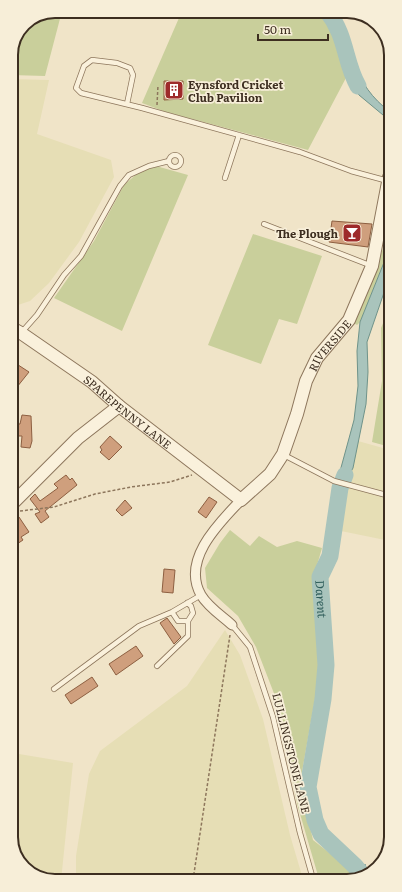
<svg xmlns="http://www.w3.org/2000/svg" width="402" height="892" font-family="Literata,serif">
  <rect width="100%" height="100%" fill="#f0e4c8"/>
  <path fill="#e6deb5" d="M11,79L49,80L37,134L111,160L114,177L79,242L49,283L30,301L12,307Z
    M358,441L390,450V541L341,531L343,509Z
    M225,630L240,655L263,719L290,835L303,879L76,881V856L89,774L100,751L187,686Z
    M13,753L73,763L61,881H52L28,872L13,852Z"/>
  <path fill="#c9cf9b" d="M55,11H62L45,76L11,75V52L24,24Z
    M182,11H321L336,33L344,51L347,76L308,150L166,112L142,103Z
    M156,166L188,175L122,331L54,298L94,241L124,185L139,172Z
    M389,220V250L360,322L357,325L352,322L381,254L387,238Z
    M253,234L322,256L297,324L279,319L261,364L208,345Z
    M389,309L390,447L372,442L382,381L381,328Z
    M230,530L250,546L259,536L277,547L297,541L322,548L313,579L321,665L300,783L313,840L356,874L358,879H319L298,807L275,696L256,647L238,616L207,588L205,568L220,543Z"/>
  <path fill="#a9c4bc" stroke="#6f938a" d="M355,63C360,82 373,99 389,111V120L359,95L350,82L344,66Z
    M389,250V278L367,342L368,372L366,404L353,468L346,481L344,499L336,496V486L354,420L358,386L357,351L360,322Z
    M365,864L368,874L362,879H358L356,874Z"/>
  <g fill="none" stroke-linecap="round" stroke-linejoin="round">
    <g stroke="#a9c4bc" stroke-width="17">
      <path d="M327,11C347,36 344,61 358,86"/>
      <path id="s1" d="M345,475L340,488L330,556L320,577L326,665L323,699L308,787L315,820L321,834L355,866L364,877"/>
    </g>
  </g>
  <path fill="#cf9f7d" stroke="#8d5f41" d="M164,81H183V99L164,100Z
    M332,221L372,224L368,247L329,242Z
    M12,361L29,372L17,387L12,384Z
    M22,415L31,416L32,441L30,448L21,447L22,436H16L17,424H20Z
    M110,436L122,447L109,460L100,452L102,450L100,447Z
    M66,475L70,480L72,478L77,485L45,511L49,517L41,523L35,514L40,512L30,499L35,494L40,501L58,488L54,484Z
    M209,497L217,502L206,518L198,512Z
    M125,500L132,508L122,516L116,510Z
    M19,517L29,532L21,537L23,540L17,544L12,537V522Z
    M164,569L175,570L173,593L162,592Z
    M167,618L181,637L174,644L160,623Z
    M136,646L143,656L116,675L109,664Z
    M92,677L98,686L71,704L65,695Z"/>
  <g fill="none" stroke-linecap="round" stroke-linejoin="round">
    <defs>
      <path id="service" d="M127,104L133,75L130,68L117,63L92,60L84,66L76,88L81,93L142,108L300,152L351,171L388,181
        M169 161a6 6 0 1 1 12 0a6 6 0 1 1-12 0Z
        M225,178L239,135
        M264,224L372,266
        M21,333L37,315L64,275L81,256L120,186L129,175L149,166L169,161
        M284,455L334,481L390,496
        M172,612L178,621H188L193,613L191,606L187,603
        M232,625L250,647L273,717L300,833L313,879
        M157,666L188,636V621
        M54,689L139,626L172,612L201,595"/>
      <path id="minor" d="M232,625C222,616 208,607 201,595C181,560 219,523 241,500"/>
      <g id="tertiary">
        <path id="s2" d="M12,328L21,333L92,382L119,406L241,500L270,474L283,454L297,414L306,381L317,358L349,320L372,266L389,177"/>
        <path d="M12,504L78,438L119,406"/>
      </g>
    </defs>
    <use href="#service" stroke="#8d765c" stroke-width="6"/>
    <use href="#minor" stroke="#8d765c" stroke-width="11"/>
    <use href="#tertiary" stroke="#8d765c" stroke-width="14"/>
    <path stroke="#8d765c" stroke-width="1.5" stroke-dasharray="3 2" stroke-linecap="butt" d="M157,105L158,85
      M20,511L54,507L95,494L131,487L170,482L192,475
      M193,880L230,635"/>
    <use href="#service" stroke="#faf1dc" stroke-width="4.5"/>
    <use href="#minor" stroke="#faf1dc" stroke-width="9"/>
    <use href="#tertiary" stroke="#faf1dc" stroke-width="12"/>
  </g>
  <defs>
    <symbol id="building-square" viewBox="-11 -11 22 22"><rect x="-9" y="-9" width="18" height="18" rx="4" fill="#9e2a2b" stroke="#f7eed8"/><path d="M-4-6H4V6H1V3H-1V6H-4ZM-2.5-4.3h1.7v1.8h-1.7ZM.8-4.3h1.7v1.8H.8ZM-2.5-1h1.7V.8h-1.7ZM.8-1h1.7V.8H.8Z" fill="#fff"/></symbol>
    <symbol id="bar-square" viewBox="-11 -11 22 22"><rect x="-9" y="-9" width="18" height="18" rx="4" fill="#9e2a2b" stroke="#f7eed8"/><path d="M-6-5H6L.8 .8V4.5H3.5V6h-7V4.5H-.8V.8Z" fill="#fff"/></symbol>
  </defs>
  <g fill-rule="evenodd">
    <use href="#building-square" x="163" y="79" width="22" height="22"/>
    <use href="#bar-square" x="341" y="222" width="22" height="22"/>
  </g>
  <g text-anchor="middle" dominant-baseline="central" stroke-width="3.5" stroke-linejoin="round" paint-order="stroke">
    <g font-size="11" font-weight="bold" fill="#3d2e20" stroke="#f7eed8" text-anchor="start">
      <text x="188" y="84">Eynsford Cricket<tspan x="188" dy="13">Club Pavilion</tspan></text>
      <text x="338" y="233" text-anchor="end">The Plough</text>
    </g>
    <g font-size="11" fill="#3d2e20" stroke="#f7eed8">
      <text stroke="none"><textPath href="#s2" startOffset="469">RIVERSIDE</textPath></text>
      <text stroke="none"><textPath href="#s2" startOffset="143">SPAREPENNY LANE</textPath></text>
      <text transform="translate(292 753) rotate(76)">LULLINGSTONE LANE</text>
    </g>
    <g font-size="12" font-style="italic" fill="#2f5d5a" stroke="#f7eed8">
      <text stroke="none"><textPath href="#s1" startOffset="128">Darent</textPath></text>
    </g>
  </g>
  <path d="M0 0H402V892H0ZM55 18H347A37 37 0 0 1 384 55V837A37 37 0 0 1 347 874H55A37 37 0 0 1 18 837V55A37 37 0 0 1 55 18Z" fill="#f7eed8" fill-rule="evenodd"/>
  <path fill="none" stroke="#3d2e20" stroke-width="2" d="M55 18H347A37 37 0 0 1 384 55V837A37 37 0 0 1 347 874H55A37 37 0 0 1 18 837V55A37 37 0 0 1 55 18Z"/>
  <path d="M258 34v6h70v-6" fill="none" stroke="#3d2e20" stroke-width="2"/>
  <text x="264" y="34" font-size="12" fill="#3d2e20" stroke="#f7eed8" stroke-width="3" paint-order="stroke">50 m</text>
</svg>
